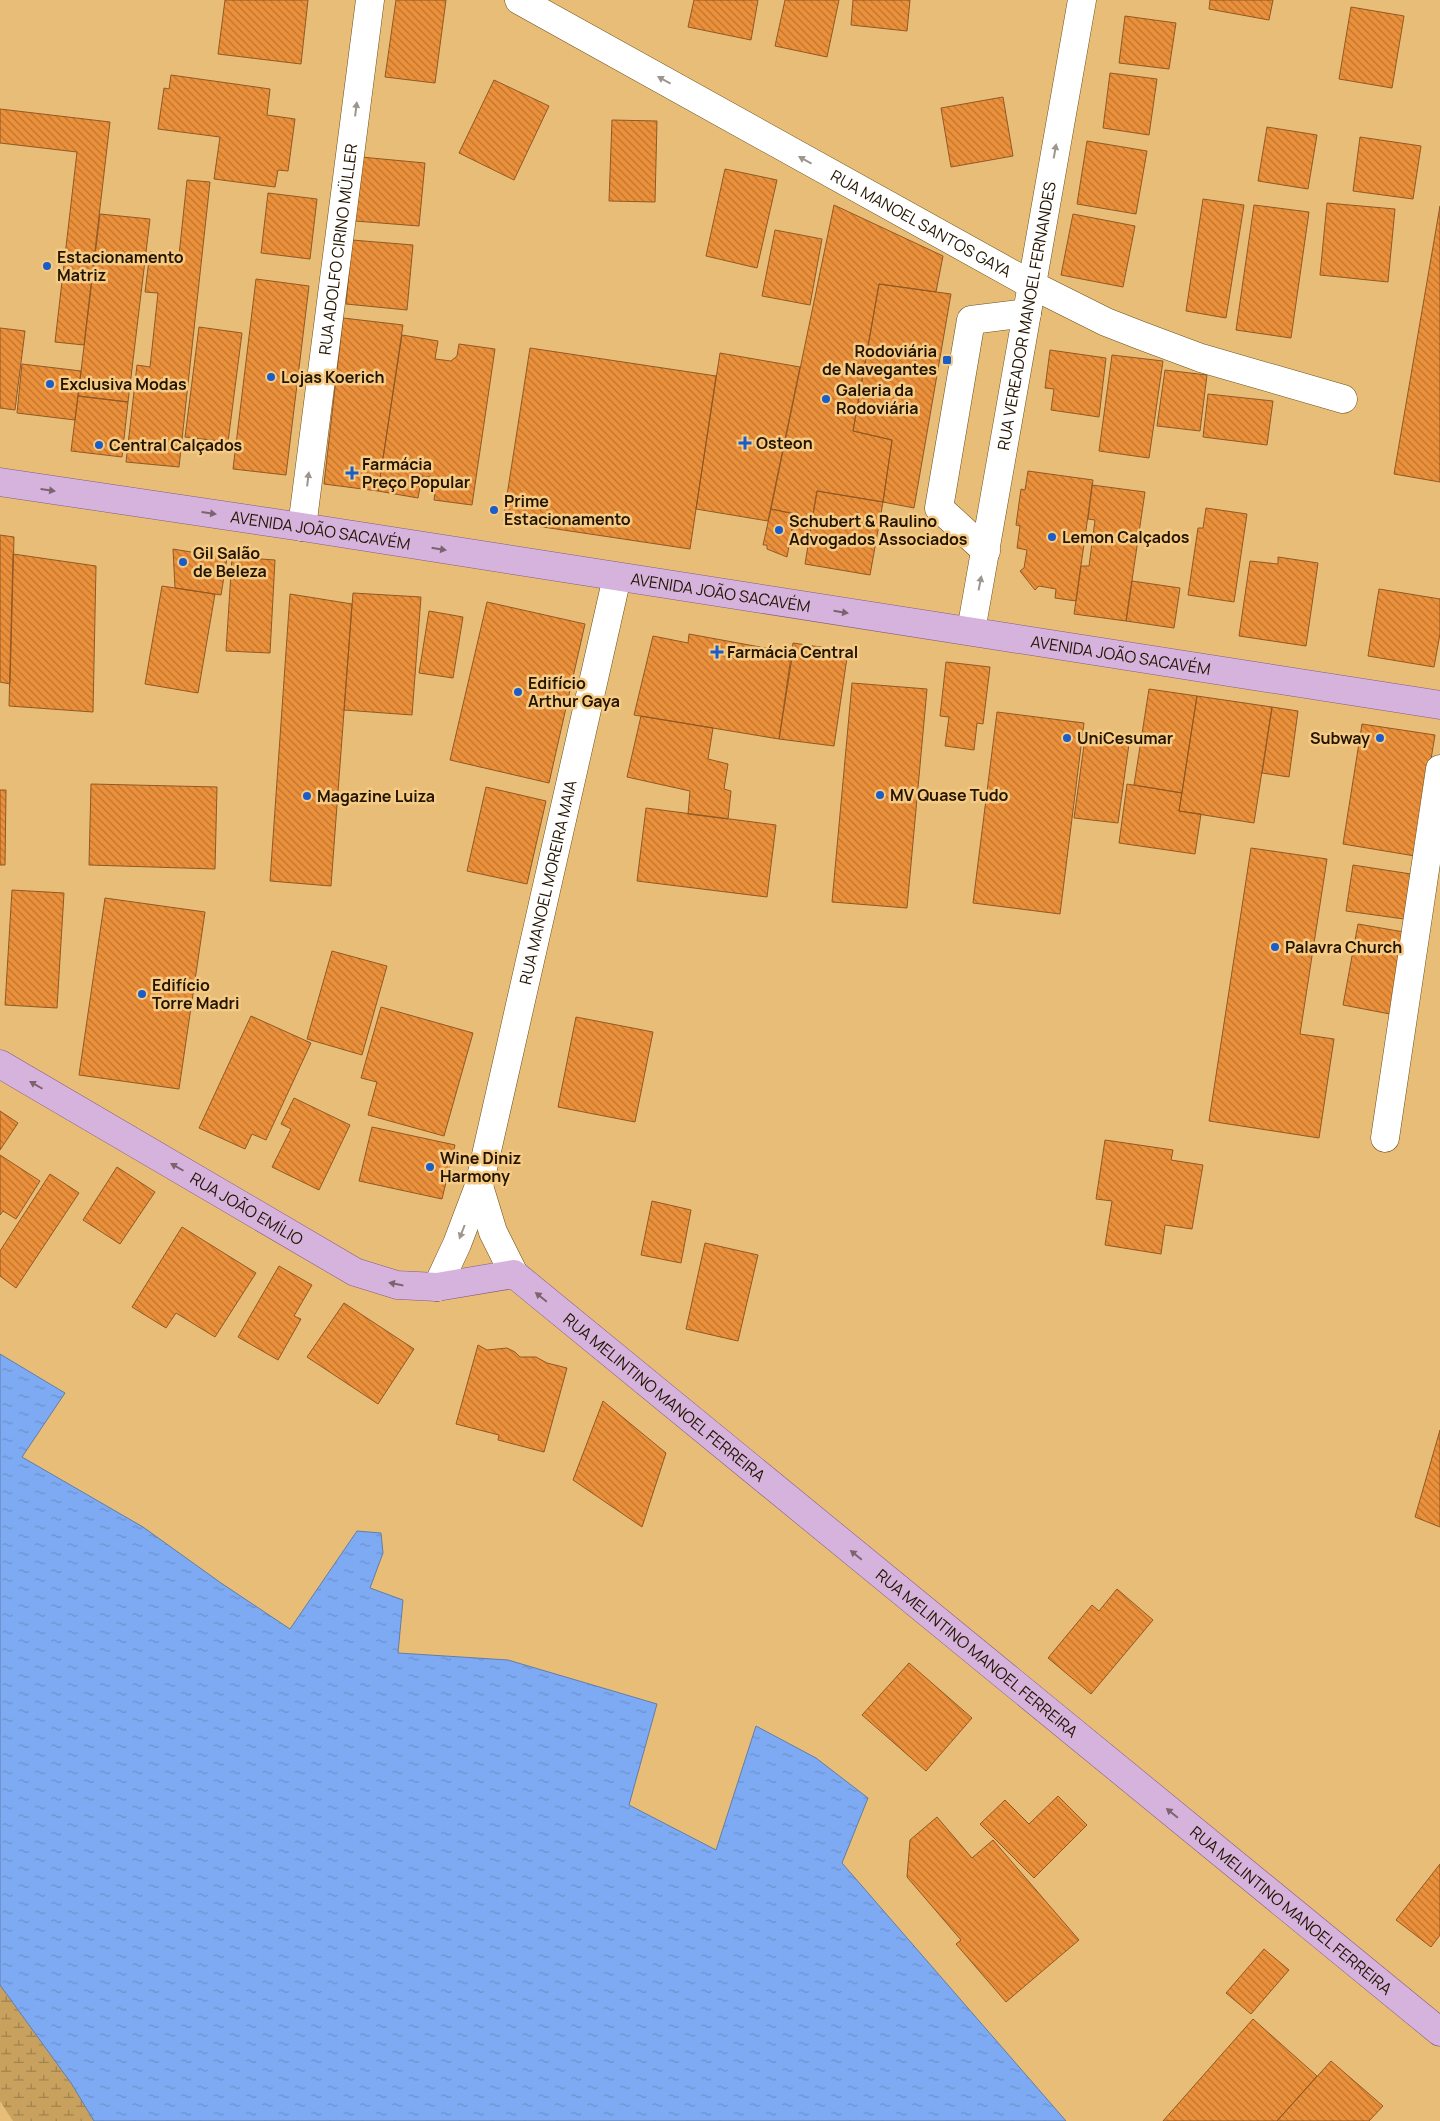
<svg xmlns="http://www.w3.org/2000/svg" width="1440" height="2121" font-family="Manrope,sans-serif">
  <defs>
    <pattern id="wetland-marsh" width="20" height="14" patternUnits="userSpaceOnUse" patternTransform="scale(1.25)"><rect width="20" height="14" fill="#c8a15f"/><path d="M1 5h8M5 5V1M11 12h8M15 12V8" fill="none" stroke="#a2824c"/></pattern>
    <pattern id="water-ripples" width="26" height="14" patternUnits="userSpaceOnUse" patternTransform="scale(1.25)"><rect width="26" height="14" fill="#7daaf2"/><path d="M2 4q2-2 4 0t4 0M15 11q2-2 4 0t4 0" fill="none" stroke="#6c91ce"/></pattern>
    <pattern id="building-back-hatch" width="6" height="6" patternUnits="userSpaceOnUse" patternTransform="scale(1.25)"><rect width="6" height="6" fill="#eb903b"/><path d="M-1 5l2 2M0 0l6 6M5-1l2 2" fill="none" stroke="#be742f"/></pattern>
  </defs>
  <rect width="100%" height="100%" fill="#e7bd77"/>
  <path fill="url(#wetland-marsh)" d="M0,1985L71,2083L94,2121H13L0,2101Z"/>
  <path fill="url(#water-ripples)" stroke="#627da9" d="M0,1354L65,1393L22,1457L143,1527L221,1583L290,1629L357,1531L381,1533L383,1553L370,1588L403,1600L398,1653L508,1660L657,1704L629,1805L716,1850L756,1726L816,1758L868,1798L842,1863L1066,2121H94L71,2083L0,1985Z"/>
  <path fill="url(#building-back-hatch)" stroke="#925925" d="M225,0H308L301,64L218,54Z
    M396,0H446L435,83L385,77Z
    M694,0H758L751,40L688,27Z
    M785,0H839L827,57L775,46Z
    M853,0H910L907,31L851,25Z
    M1210,0H1273L1269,20L1209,9Z
    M1351,7L1404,16L1392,88L1339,79Z
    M1125,16L1176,23L1169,69L1119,63Z
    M1110,73L1157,79L1149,135L1103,128Z
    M171,75L270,89L267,115L295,119L288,171L278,170L275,187L214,179L220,137L158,129L164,88L169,89Z
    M494,80L549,106L514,180L459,153Z
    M1003,97L1013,156L951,167L941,108Z
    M0,109L110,122L84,345L55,342L77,152L0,143Z
    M612,120L657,121L655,202L609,201Z
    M1267,127L1317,135L1308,189L1258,181Z
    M1360,137L1421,146L1413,199L1353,191Z
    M1087,141L1147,151L1136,214L1077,204Z
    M361,157L425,163L419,226L355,221Z
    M725,169L777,180L757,268L706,256Z
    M187,180L210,182L179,467L126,462L137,365L150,367L158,293L145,292L150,252L179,255Z
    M268,193L317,199L310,259L261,253Z
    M1203,199L1244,205L1226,318L1186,311Z
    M1327,203L1395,209L1388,282L1320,275Z
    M834,205L943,256L936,292L879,284L853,431L892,440L883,502L817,491L808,543L790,539L795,514L771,509Z
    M1254,205L1309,212L1291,338L1236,330Z
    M1440,206V482L1394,474Z
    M100,214L150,219L128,402L78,396Z
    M1073,214L1135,226L1123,287L1061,275Z
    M775,230L822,239L810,305L762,296Z
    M352,240L413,245L407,310L346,304Z
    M256,279L309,286L286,475L233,469Z
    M879,284L951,294L914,508L883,502L892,440L853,431Z
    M343,318L403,325L378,491L324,484Z
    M199,327L242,333L228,442L185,437Z
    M0,328L25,331L15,410L0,408Z
    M402,335L438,341L435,359L451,361L457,356L459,344L495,349L472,505L434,500L437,478L422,476L418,498L378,491Z
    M530,348L716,376L690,549L503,521Z
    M1050,350L1106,358L1099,417L1051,410L1054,389L1045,388Z
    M720,353L800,367L768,521L696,509Z
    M1112,355L1163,361L1149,458L1099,451Z
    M22,364L81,371L75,420L17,413Z
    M1165,370L1207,375L1200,431L1157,426Z
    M1208,394L1273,401L1267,445L1203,437Z
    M78,396L128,402L122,457L71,451Z
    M1028,471L1093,480L1076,601L1055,598L1056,589L1039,586L1035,590L1020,571L1024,568L1027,550L1017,548L1020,526L1016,525L1021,489L1025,490Z
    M1092,485L1145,492L1126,621L1074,614L1081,566H1089L1095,520L1088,519Z
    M817,491L883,502L870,575L805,564Z
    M1206,508L1247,514L1234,602L1188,595L1198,528H1203Z
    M771,509L795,514L787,557L767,549V545H763Z
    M0,535L14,537L10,684L0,682Z
    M173,549L227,558L221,595L175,588Z
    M13,554L96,566L93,712L9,706Z
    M232,557L275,560L270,653L226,651Z
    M1278,557L1318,563L1306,646L1239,636L1250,561L1278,564Z
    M1132,581L1180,588L1174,628L1126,621Z
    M162,586L215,594L198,693L145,684Z
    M1379,589L1440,599V634L1434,667L1368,656Z
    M353,593L421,597L412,715L344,710Z
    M290,594L352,604L331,886L270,881Z
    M487,602L585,624L549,783L450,760Z
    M429,611L463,617L453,678L419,673Z
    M689,634L771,649L770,654L792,658L779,739L634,715L653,636L688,643Z
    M793,643L848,651L834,746L779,739Z
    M946,662L990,667L983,724L977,723L974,750L945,746L949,717L940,716Z
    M852,683L927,689L907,908L832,902Z
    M1149,689L1197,696L1182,793L1134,785Z
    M1197,696L1272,707L1254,823L1179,811Z
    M1272,707L1298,711L1289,777L1262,773Z
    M997,712L1084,723L1060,914L973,903Z
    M641,716L713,728L708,759L728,764L724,789L731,791L728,819L688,814L690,791L627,777Z
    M1362,724L1435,735L1415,856L1343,844Z
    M1085,738L1129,744L1118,823L1074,818Z
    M91,784L217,787L215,869L89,865Z
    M1127,784L1182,793L1179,811L1201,814L1195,854L1119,843Z
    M486,787L546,801L527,884L467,871Z
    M0,790H6L5,865H0Z
    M646,808L776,825L767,897L637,881Z
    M1251,848L1327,859L1300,1034L1334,1039L1319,1138L1209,1121Z
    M1353,865L1411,874L1404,919L1346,911Z
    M12,890L64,893L57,1008L5,1005Z
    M105,898L205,912L179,1089L79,1075Z
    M1358,924L1404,932L1390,1014L1343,1005Z
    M332,951L387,966L362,1055L307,1039Z
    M381,1007L473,1033L444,1136L368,1115L377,1082L361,1078Z
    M251,1016L311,1043L266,1140L252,1134L245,1149L199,1128Z
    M576,1017L653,1032L635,1122L558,1107Z
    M294,1098L350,1125L319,1190L272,1167L291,1129L281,1124Z
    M0,1111L18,1123L0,1150Z
    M372,1127L455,1145L442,1199L359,1181Z
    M1105,1140L1173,1150L1171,1160L1203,1165L1192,1229L1165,1225L1161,1254L1105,1245L1112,1201L1096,1199Z
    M0,1155L40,1181L16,1219L3,1211L0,1215Z
    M117,1167L155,1192L120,1244L83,1220Z
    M50,1174L79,1193L16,1288L0,1276V1251Z
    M652,1201L691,1210L681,1263L641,1255Z
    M182,1227L256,1273L215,1337L176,1313L166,1328L132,1307Z
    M705,1243L758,1255L738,1341L686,1329Z
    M279,1266L312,1285L294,1316L301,1319L278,1360L238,1337Z
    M344,1303L414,1349L378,1404L307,1357Z
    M478,1345L487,1350L507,1348L515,1352L520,1357H536L547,1363L567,1368L544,1452L498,1440L499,1435L456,1424Z
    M603,1401L666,1453L642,1527L573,1480Z
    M1440,1430V1527L1415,1517Z
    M1117,1589L1153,1620L1091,1694L1048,1658L1092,1605L1099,1611Z
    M909,1663L972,1718L926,1771L862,1715Z
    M1058,1796L1087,1825L1034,1878L980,1824L1005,1800L1029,1824Z
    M937,1817L972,1858L993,1840L1079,1940L1006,2002L956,1944L961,1940L907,1877L910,1840Z
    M1440,1864V1935L1431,1947L1396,1920Z
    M1264,1949L1289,1970L1251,2014L1226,1993Z
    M1253,2019L1317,2076L1277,2121H1163Z
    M1331,2061L1383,2106L1369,2121H1277Z"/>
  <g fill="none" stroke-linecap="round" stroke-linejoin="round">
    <defs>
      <g id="minor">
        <path id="s1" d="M519,0L1032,285L1106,322L1142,336L1201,358L1343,399"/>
        <path id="s2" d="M302,527L370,0"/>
        <path d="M986,551L939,508L971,320L1027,313"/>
        <path id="s3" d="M971,631L1082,0"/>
        <path d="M1385,1138L1440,769"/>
        <path d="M479,1186L493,1232L514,1274"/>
        <path id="s4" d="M437,1287L457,1244L479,1186L617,577"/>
      </g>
      <g id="major">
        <path id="s5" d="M0,482L302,527L1440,705"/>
        <path id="s6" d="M0,1064L355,1272L397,1285L437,1287L514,1274L1440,2032"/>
      </g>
    </defs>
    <use href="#minor" stroke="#6c4f18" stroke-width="29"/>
    <use href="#major" stroke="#855b81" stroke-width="29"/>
    <use href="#minor" stroke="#fff" stroke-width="28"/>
    <use href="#major" stroke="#d5b3dd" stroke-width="28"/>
  </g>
  <defs><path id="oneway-solid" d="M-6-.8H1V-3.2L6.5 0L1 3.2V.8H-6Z" transform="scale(1.25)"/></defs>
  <g fill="#9c968c">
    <use href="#oneway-solid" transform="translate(664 80) rotate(-151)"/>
    <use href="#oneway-solid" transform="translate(356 109) rotate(-83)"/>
    <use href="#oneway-solid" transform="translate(1055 151) rotate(-80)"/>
    <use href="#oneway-solid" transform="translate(805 160) rotate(-151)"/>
    <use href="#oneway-solid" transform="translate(308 479) rotate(-83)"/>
    <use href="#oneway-solid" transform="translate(980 583) rotate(-79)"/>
    <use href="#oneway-solid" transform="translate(462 1232) rotate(111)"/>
  </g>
  <g fill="#7c646e">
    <use href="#oneway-solid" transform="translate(48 490) rotate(8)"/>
    <use href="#oneway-solid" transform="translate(209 513) rotate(8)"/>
    <use href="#oneway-solid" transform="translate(439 549) rotate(9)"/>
    <use href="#oneway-solid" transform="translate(841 612) rotate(9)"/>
    <use href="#oneway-solid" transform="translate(36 1085) rotate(-150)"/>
    <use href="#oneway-solid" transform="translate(177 1167) rotate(-150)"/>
    <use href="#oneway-solid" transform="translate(396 1284) rotate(-169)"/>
    <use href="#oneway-solid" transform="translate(541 1297) rotate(-141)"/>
    <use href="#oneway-solid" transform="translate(856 1555) rotate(-141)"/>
    <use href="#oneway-solid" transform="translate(1172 1813) rotate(-141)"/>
  </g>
  <g fill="#195dc8" stroke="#f4ca84" stroke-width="2">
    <circle cx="47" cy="266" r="5"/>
    <rect x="942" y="355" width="10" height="10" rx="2.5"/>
    <circle cx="271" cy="377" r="5"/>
    <circle cx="50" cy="384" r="5"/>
    <circle cx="826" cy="399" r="5"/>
    <path d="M742.5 435.5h5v5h5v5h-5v5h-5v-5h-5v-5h5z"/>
    <circle cx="99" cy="445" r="5"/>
    <path d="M349.5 465.5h5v5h5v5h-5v5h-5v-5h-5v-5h5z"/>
    <circle cx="494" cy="510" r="5"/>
    <circle cx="779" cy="530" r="5"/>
    <circle cx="1052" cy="537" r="5"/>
    <circle cx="183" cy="562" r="5"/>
    <path d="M714.5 644.5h5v5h5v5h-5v5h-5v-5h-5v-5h5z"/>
    <circle cx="518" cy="692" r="5"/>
    <circle cx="1067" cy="738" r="5"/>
    <circle cx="1380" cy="738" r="5"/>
    <circle cx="880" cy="795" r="5"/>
    <circle cx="307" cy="796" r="5"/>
    <circle cx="1275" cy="947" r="5"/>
    <circle cx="142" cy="994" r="5"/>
    <circle cx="430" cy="1167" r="5"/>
  </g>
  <g text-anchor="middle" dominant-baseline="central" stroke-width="5" stroke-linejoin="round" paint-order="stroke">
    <g font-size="16" fill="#241500" stroke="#f4ca84">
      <text stroke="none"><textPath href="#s1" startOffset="460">RUA MANOEL SANTOS GAYA</textPath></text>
      <text stroke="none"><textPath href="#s2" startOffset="280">RUA ADOLFO CIRINO MÜLLER</textPath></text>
      <text stroke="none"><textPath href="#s3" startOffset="320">RUA VEREADOR MANOEL FERNANDES</textPath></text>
      <text stroke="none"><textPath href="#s5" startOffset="324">AVENIDA JOÃO SACAVÉM</textPath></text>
      <text stroke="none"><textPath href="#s5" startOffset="729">AVENIDA JOÃO SACAVÉM</textPath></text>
      <text stroke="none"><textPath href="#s5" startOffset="1134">AVENIDA JOÃO SACAVÉM</textPath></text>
      <text stroke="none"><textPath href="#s4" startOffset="421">RUA MANOEL MOREIRA MAIA</textPath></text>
      <text stroke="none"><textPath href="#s6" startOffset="286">RUA JOÃO EMÍLIO</textPath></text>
      <text stroke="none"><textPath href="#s6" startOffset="768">RUA MELINTINO MANOEL FERREIRA</textPath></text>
      <text stroke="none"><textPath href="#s6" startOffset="1172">RUA MELINTINO MANOEL FERREIRA</textPath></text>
      <text stroke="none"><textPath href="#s6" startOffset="1578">RUA MELINTINO MANOEL FERREIRA</textPath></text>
    </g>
    <g font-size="16" font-weight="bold" fill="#241500" stroke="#f4ca84" text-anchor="start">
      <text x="57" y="257">Estacionamento<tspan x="57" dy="18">Matriz</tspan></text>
      <text x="937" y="351" text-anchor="end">Rodoviária<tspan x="937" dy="18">de Navegantes</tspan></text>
      <text x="281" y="377">Lojas Koerich</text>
      <text x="60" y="384">Exclusiva Modas</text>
      <text x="836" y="390">Galeria da<tspan x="836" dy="18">Rodoviária</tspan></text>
      <text x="756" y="443">Osteon</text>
      <text x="109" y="445">Central Calçados</text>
      <text x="362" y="464">Farmácia<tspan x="362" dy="18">Preço Popular</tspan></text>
      <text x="504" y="501">Prime<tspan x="504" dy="18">Estacionamento</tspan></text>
      <text x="789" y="521">Schubert &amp; Raulino<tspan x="789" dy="18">Advogados Associados</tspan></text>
      <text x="1062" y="537">Lemon Calçados</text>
      <text x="193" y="553">Gil Salão<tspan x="193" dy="18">de Beleza</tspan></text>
      <text x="727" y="652">Farmácia Central</text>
      <text x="528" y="683">Edifício<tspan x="528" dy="18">Arthur Gaya</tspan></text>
      <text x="1077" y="738">UniCesumar</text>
      <text x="1370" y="738" text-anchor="end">Subway</text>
      <text x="890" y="795">MV Quase Tudo</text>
      <text x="317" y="796">Magazine Luiza</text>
      <text x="1285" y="947">Palavra Church</text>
      <text x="152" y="985">Edifício<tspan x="152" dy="18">Torre Madri</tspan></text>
      <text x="440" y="1158">Wine Diniz<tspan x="440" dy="18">Harmony</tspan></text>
    </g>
  </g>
</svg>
